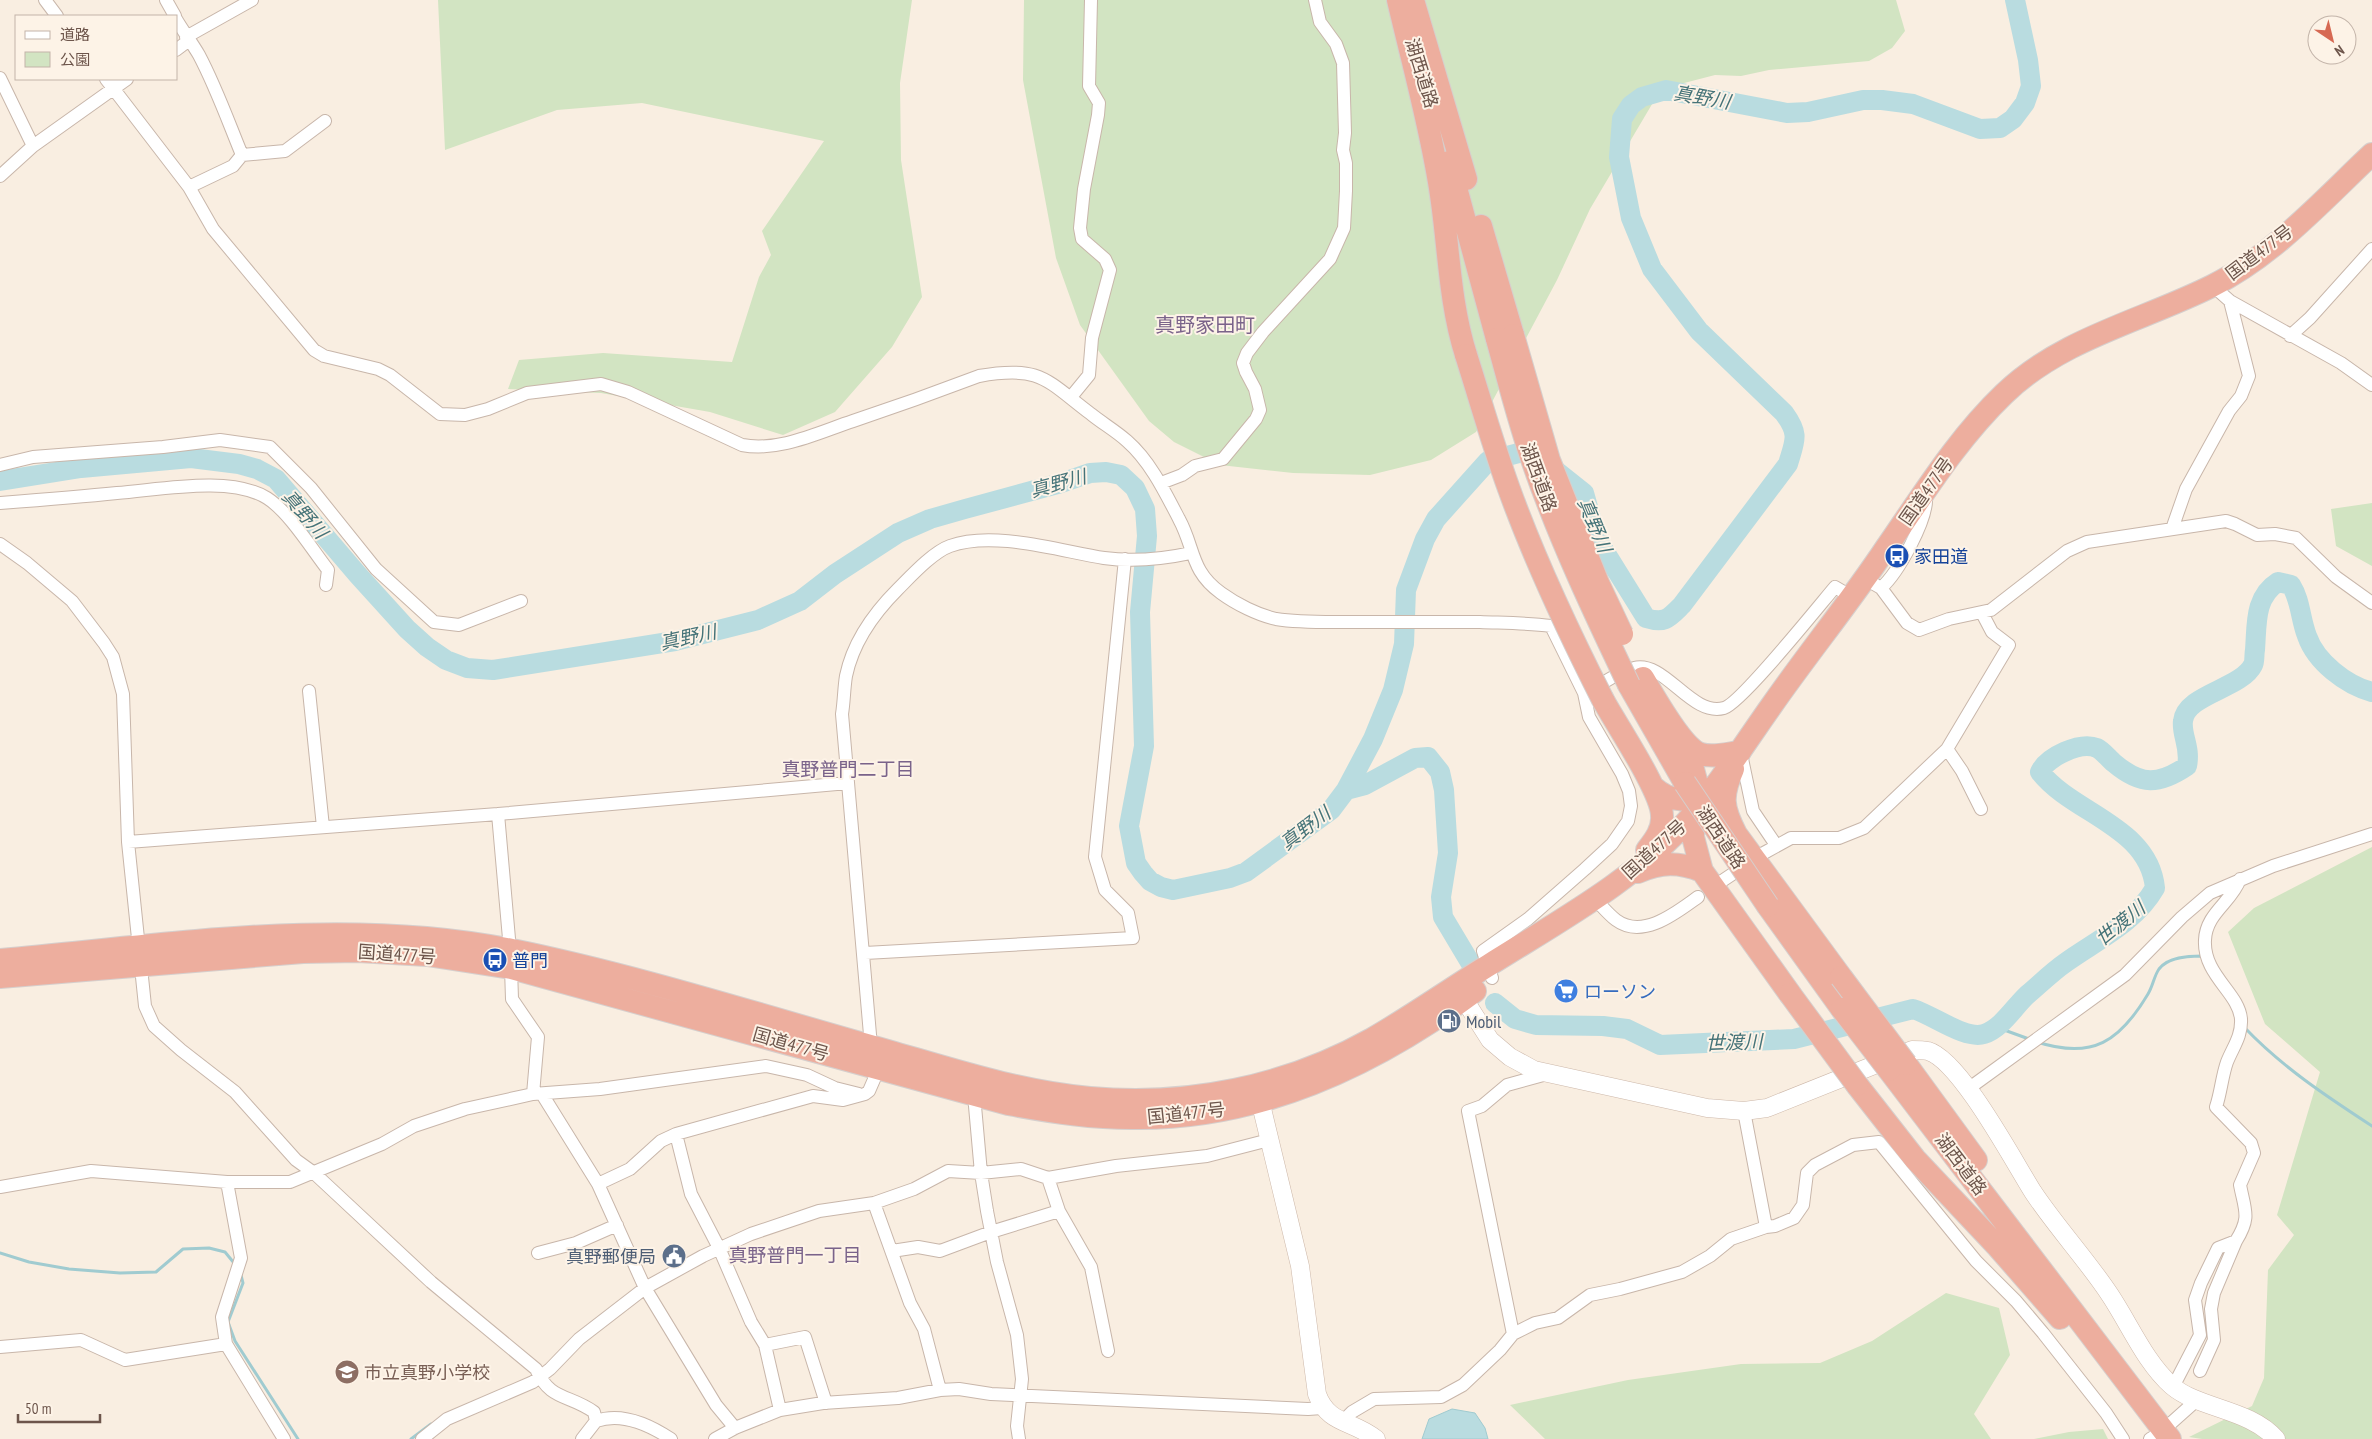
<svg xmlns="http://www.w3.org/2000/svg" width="2372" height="1439" font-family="'PT Sans Narrow','Noto Sans JP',sans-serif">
  <rect width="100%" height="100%" fill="#f9eee1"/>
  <path fill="#d2e4c2" d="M438,0H912L900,83L901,160L922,297L892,347L835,412L783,435L710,412L601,393L508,389L519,360L603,353L732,362L759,277L771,255L762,231L824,141L642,103L557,110L445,150Z
    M1024,0H1896L1905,31L1892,48L1869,61L1769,70L1741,76L1715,75L1661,89L1590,209L1557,280L1476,432L1431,460L1370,475L1293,473L1220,465L1174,442L1149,421L1080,325L1056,258L1023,80Z
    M2372,503V566L2336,546L2331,509Z
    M2372,847V1439H2202L2189,1437L2252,1406L2264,1378L2268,1270L2294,1235L2277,1215L2320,1072L2265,1024L2228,932L2254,908Z
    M1946,1293L1999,1308L2010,1355L1974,1414L1991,1439H1545L1510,1405L1628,1380L1741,1364L1820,1363L1872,1341Z
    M2103,1429L2108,1439H2034L2069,1432Z"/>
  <path fill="#b9dce0" stroke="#a0cbd0" d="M1452,1409L1475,1413L1485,1428L1488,1439H1422L1429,1419Z"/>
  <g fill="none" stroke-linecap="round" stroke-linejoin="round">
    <path stroke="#a0cbd0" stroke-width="3" d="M1996,1027L2029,1039
      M2244,1027C2282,1067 2326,1096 2372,1126
      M2037,1042C2093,1060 2120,1041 2148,994C2153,986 2154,976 2159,969C2168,957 2188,956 2202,956L2203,958
      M0,1253L29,1262L69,1269L120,1273L156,1272L183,1249L209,1248L225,1252L234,1263
      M241,1275L243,1283L228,1322L235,1341L298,1439
      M411,1439L431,1424"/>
    <path stroke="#b9dce0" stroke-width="20" d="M0,481L81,468L191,458L239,464L257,469L276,479L358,575L407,629L427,647L446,660L467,668L493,670L675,641L758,620L800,601L835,574L898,533L930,519L965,509L1061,483L1090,473L1106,472L1121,475L1135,488L1145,509L1147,536L1140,612L1144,746L1129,826L1136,863L1143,873L1150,881L1161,887L1173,890L1230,878L1246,872L1331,810L1346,790L1373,739L1393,690L1404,644L1406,590L1425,539L1436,519L1488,461L1530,450L1584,493L1597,539L1646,618C1665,624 1669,618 1682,605L1788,464C1795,440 1800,435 1784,413L1699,331L1652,269L1631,218L1619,157L1622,119L1631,105L1642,97L1666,90L1787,113L1808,112L1863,100H1882L1913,104L1980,129L2000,128L2013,119L2025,103L2031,86L2028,60L2015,0
      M1346,790L1365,785L1415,758L1428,757L1440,772L1444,790L1448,853L1441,897L1443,917L1474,969
      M1495,1003L1515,1019L1536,1025L1603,1026L1627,1029L1660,1045L1794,1039L1913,1009C1933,1015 1965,1040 1984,1034C2002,1028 2014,1007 2027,995C2039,985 2052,972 2065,963C2097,940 2135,923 2155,888C2149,826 2073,814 2040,772C2047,757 2080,741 2097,748C2103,751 2109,759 2114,763C2141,786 2159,785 2187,766C2191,747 2181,735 2183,721C2186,694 2241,689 2253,665C2255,662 2254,654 2255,650C2257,625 2254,597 2278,582L2291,585C2301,601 2300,618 2307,636C2316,662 2346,685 2372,692"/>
    <defs>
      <path id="street" d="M45,0L57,16
        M166,0L175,16
        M176,19C183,31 192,43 199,55C216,87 228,121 242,155L233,166L189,187
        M186,37L252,0
        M176,50L188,41
        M0,78L33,146
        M106,79L189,187L213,229L314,350L324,356L378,369L390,375L440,414L465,415L488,409L527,393L601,384L628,392L742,445C779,452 817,433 853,421C895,407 937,392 979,376C1041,365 1046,380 1091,414C1102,423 1116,431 1127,441C1150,461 1165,492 1179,519C1195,548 1190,571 1221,593C1236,604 1258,615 1276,619C1301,623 1329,622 1355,622C1397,622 1438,622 1480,622C1504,623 1528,623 1551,626L1584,693L1589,717L1622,774L1629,791L1631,806L1628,821L1612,844L1585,869L1528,919L1483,951L1492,978
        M242,155L285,151L325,121
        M0,176L33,146L127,79
        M2213,286L2230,301L2341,363L2372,385
        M2290,336L2310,318L2372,249
        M1071,397L1089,375L1092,338L1110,270L1105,259L1082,239L1080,228L1084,189L1098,115L1099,103L1089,86L1091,0
        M0,465L33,457L163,447L220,440L270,447L311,488L376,569L434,622L459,625L521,601
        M1161,483L1182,475L1195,466L1223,459L1256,419L1260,410L1255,389L1246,372L1243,363L1247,353L1263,332L1330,259L1344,228L1346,191V163L1343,150L1345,133L1343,63L1336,44L1320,22L1315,0
        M0,503C39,500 78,497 117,493C159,490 230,475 267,498C289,512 311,548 328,570L326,585
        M2172,529L2186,489L2229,411L2241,396L2249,376L2230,301
        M0,544L27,563L72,601L104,643L113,657L123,694L128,842L145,1006L154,1026L181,1050L235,1092L296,1160L314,1173L431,1282L536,1369C550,1401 569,1394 594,1412L596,1421L582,1439
        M1874,584L1881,588C1898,573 1928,519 1926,497
        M1881,588L1907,623L1919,630L1949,619L1991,610L2067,551L2087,542L2226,521L2235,524L2257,535L2275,534L2296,538L2336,577L2372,603
        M1593,689C1605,682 1620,671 1634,668C1665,660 1691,717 1724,708C1741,703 1818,607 1835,587L1852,597
        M309,691L323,827
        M1947,749L1962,771L1981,809
        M1741,754L1753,811L1776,845
        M498,814L510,950
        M128,842L498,814L848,783
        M1762,854L1791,838H1839L1864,828L1947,749L2009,645L1992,632L1982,613
        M1722,881L1746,865
        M1594,898C1601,905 1608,914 1616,920C1643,940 1677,912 1698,897
        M865,953L1133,938L1128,913L1105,890L1095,857L1125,559
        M511,968L512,999L538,1037L533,1094
        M1968,1089L2125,975L2182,917L2210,893L2273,866L2372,834
        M542,1094L598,1184L645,1288L716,1405L735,1428
        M974,1095L981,1173L987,1211L997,1262L1017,1335L1022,1379L1017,1426L1019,1439
        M1048,1178L1059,1211L1091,1267L1108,1351
        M227,1182L241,1258L222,1317L226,1344L284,1439
        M598,1184L630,1169L661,1141L676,1134
        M0,1187L91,1171L227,1182H290L382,1144L414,1126L465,1109L533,1094L600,1089L766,1066L807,1075L835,1088L859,1094
        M874,1203L910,1303L924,1329L940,1390
        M1766,1227L1775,1226L1794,1218L1803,1205L1807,1173L1815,1165L1853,1145L1879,1142L1976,1261L2016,1301L2043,1333L2106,1413L2123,1439
        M892,1251L918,1247L940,1251L991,1232L1059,1211
        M538,1253L576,1243L617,1225
        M1513,1334L1468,1111L1482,1106L1507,1085L1547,1074
        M765,1345L805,1337L826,1403
        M0,1347L81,1340L125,1360L226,1344
        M2200,1371L2214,1340L2211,1309L2214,1293L2236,1241
        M2173,1387L2200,1335L2195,1300L2201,1283L2218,1248L2236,1241C2251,1217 2245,1211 2240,1185L2254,1153L2251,1143L2216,1107C2221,1092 2222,1076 2227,1062C2233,1047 2242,1036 2241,1019C2239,993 2203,975 2205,940C2206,913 2232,902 2240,879
        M780,1410L765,1345L751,1322L719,1248L691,1194L676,1134L813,1096L843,1100L865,1094L869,1091L879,1068L871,1046L842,714C844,702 844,688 846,676C853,642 874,613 898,589C911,576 933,552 950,546C993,530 1060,551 1104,558C1133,562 1163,559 1191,553
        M596,1421C621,1412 650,1425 671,1439
        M1343,1421L1352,1412L1374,1399L1441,1397L1463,1385L1500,1350L1513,1334L1535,1323L1558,1318L1590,1295L1620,1289L1682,1272L1710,1256L1731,1239L1766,1227L1744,1111
        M2170,1424L2198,1399
        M422,1439L447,1419L533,1382L550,1369L579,1339L645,1288L703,1256L751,1234L819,1211L874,1203L914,1189L948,1171L981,1173L1021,1169L1048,1178L1116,1166L1207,1156L1269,1140
        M715,1439L735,1428L780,1410L823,1403L898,1398L940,1390L959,1389L991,1394L1308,1409L1322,1408
        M2150,1439L2155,1436"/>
      <path id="secondary" d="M1464,999L1490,1040L1510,1057L1534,1070L1707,1108L1744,1111L1767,1108L1912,1050C1917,1050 1923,1050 1928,1051C1960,1060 2014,1162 2033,1192C2057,1228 2087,1260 2110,1295C2130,1325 2145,1362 2172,1386C2199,1409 2250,1409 2276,1439
        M1257,1088L1300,1266L1317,1394C1328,1425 1353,1420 1376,1439"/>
      <path id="highway" d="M1398,0C1412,60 1429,121 1439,182C1449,240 1448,298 1466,355
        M1413,0L1466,179
        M1449,162L1497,339
        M1481,226L1513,335
        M1643,678C1654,696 1682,748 1701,754C1713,758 1729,753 1740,752
        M1629,685L1685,783
        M1603,700C1616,724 1662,792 1662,816C1663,829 1655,840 1647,850
        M1678,733L1693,769L1698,788L1699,797L1693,815V837L1702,871L1790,994
        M1733,769C1721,796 1722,807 1736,834L1841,977
        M1653,787C1672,804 1689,802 1711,791
        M1638,872C1662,862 1678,862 1702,871
        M1768,906L1842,1009
        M0,960C169,945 343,916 512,950C639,976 763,1016 888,1051C954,1070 1021,1092 1090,1098C1187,1107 1286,1087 1372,1039C1412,1016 1450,989 1489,965C1559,921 1635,880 1690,818C1720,783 1745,743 1772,705C1809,652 1850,602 1886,548C1923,495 1957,439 2004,394C2062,338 2142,321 2212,286C2274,255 2322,201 2372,154
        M0,977L303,952L358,951L427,955L511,968L1008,1104C1052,1112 1095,1119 1140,1118C1263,1118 1378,1063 1475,991
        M1906,1064L1976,1160
        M1889,1070L2170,1439
        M1857,1085L1915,1159L1998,1247L2060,1318"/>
    </defs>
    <use href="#street" stroke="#c8b6aa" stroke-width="14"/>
    <use href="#secondary" stroke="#cdb8aa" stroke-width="19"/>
    <use href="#highway" stroke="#d6cfcd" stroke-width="24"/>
    <use href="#street" stroke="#fff" stroke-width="12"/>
    <use href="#secondary" stroke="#fff" stroke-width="18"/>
    <use href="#highway" stroke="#edae9e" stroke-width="22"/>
    <defs>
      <path id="highway-bridge" d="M1513,335L1549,460L1598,583L1622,634
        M1497,339C1509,382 1520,426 1535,468C1561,542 1595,614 1629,685
        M1466,355C1480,399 1493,445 1509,489C1535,561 1568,631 1603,700
        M1685,783L1768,906
        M1841,977L1906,1064
        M1790,994L1857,1085
        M1842,1009L1889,1070"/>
    </defs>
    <use href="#highway-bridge" stroke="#d6cfcd" stroke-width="24" stroke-linecap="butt"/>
    <use href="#highway-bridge" stroke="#edae9e" stroke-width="22"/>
  </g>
  <defs>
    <symbol id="bus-disc" viewBox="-11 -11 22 22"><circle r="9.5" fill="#1a4fb4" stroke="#fdf3e7"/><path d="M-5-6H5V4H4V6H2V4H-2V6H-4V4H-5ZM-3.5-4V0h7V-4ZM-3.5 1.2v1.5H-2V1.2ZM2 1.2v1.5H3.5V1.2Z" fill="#fff"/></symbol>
    <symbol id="supermarket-disc" viewBox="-11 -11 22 22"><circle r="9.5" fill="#3f7fe0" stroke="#fdf3e7"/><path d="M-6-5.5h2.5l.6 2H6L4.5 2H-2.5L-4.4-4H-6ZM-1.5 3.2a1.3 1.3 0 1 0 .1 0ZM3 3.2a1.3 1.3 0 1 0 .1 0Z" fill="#fff"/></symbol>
    <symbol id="fuel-disc" viewBox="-11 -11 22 22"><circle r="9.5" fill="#5c6f8a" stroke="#fdf3e7"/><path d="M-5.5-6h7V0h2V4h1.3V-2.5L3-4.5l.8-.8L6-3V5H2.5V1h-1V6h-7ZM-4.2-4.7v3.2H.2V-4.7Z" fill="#fff"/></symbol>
    <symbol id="civic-disc" viewBox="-11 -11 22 22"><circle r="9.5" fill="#5c6f8a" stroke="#fdf3e7"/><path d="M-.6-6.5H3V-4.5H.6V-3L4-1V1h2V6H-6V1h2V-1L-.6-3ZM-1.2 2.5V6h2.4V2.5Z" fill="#fff"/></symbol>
    <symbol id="school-disc" viewBox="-11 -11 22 22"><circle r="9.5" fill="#8d6e63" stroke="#fdf3e7"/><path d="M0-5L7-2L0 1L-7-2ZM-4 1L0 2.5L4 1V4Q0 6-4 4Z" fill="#fff"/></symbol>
  </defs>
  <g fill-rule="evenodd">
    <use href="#bus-disc" x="1883" y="542" width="28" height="28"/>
    <use href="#bus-disc" x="481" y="946" width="28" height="28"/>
    <use href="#supermarket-disc" x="1552" y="977" width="28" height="28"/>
    <use href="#fuel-disc" x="1435" y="1007" width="28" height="28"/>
    <use href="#civic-disc" x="660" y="1242" width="28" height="28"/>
    <use href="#school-disc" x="333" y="1358" width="28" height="28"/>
  </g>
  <g text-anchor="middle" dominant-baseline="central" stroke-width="4" stroke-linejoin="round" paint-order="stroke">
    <g font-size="18" fill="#6d554b" stroke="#fdf3e7">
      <text transform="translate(1422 73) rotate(73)">湖西道路</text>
      <text transform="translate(2259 252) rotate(-37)">国道477号</text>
      <text transform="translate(1539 477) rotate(70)">湖西道路</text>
      <text transform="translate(1926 491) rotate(-55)">国道477号</text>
      <text transform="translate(1721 837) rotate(56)">湖西道路</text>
      <text transform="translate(1654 849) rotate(-42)">国道477号</text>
      <text transform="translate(397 954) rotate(4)">国道477号</text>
      <text transform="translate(791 1044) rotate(16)">国道477号</text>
      <text transform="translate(1186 1113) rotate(-6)">国道477号</text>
      <text transform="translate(1961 1164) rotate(53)">湖西道路</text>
    </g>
    <g font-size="18" fill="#164399" stroke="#fdf3e7" text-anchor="start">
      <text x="1914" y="556">家田道</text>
      <text x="512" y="960">普門</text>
    </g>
    <g font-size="18" fill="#366cbe" stroke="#fdf3e7" text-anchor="start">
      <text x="1584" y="991">ローソン</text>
    </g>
    <g font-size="18" fill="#4e5e75" stroke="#fdf3e7" text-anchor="start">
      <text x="1466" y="1021">Mobil</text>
      <text x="656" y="1256" text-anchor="end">真野郵便局</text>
    </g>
    <g font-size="18" fill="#785e54" stroke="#fdf3e7" text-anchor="start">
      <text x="364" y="1372">市立真野小学校</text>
    </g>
    <g font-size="19" font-style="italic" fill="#457378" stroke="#fdf3e7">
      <text transform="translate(1702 97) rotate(10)">真野川</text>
      <text transform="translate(1058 483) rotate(-15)">真野川</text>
      <text transform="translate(305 514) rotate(49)">真野川</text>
      <text transform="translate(1595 525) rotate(67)">真野川</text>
      <text transform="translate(688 637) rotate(-12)">真野川</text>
      <text transform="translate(1305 828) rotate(-37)">真野川</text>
      <text transform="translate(2120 923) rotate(-39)">世渡川</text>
      <text transform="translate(1734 1042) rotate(-2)">世渡川</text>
    </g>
    <g font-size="19" fill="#7a638a" stroke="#fdf3e7">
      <text x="848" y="769">真野普門二丁目</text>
      <text x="795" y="1255">真野普門一丁目</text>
    </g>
    <g font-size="20" fill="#7a638a" stroke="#fdf3e7">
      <text x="1205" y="325">真野家田町</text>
    </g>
  </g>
  <rect x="15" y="15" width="162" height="65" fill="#fdf3e7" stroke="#c3b4a9"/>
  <rect x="25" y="31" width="25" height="8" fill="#ffffff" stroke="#c3b4a9"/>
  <text x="60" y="40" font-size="15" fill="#6d554b">道路</text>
  <rect x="25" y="52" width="25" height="15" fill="#d2e4c2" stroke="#c3b4a9"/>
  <text x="60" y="65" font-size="15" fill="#6d554b">公園</text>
  <g transform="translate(2332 40) rotate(145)"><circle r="24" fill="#fdf3e7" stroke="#c3b4a9"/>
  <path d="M0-4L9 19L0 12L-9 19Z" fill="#d66953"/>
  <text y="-8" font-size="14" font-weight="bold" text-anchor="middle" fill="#6d554b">N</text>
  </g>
  <path d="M18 1414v8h82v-8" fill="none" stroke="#6d554b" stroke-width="2.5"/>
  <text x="25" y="1414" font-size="15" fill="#6d554b" stroke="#fdf3e7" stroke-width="4" paint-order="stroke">50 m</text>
</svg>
